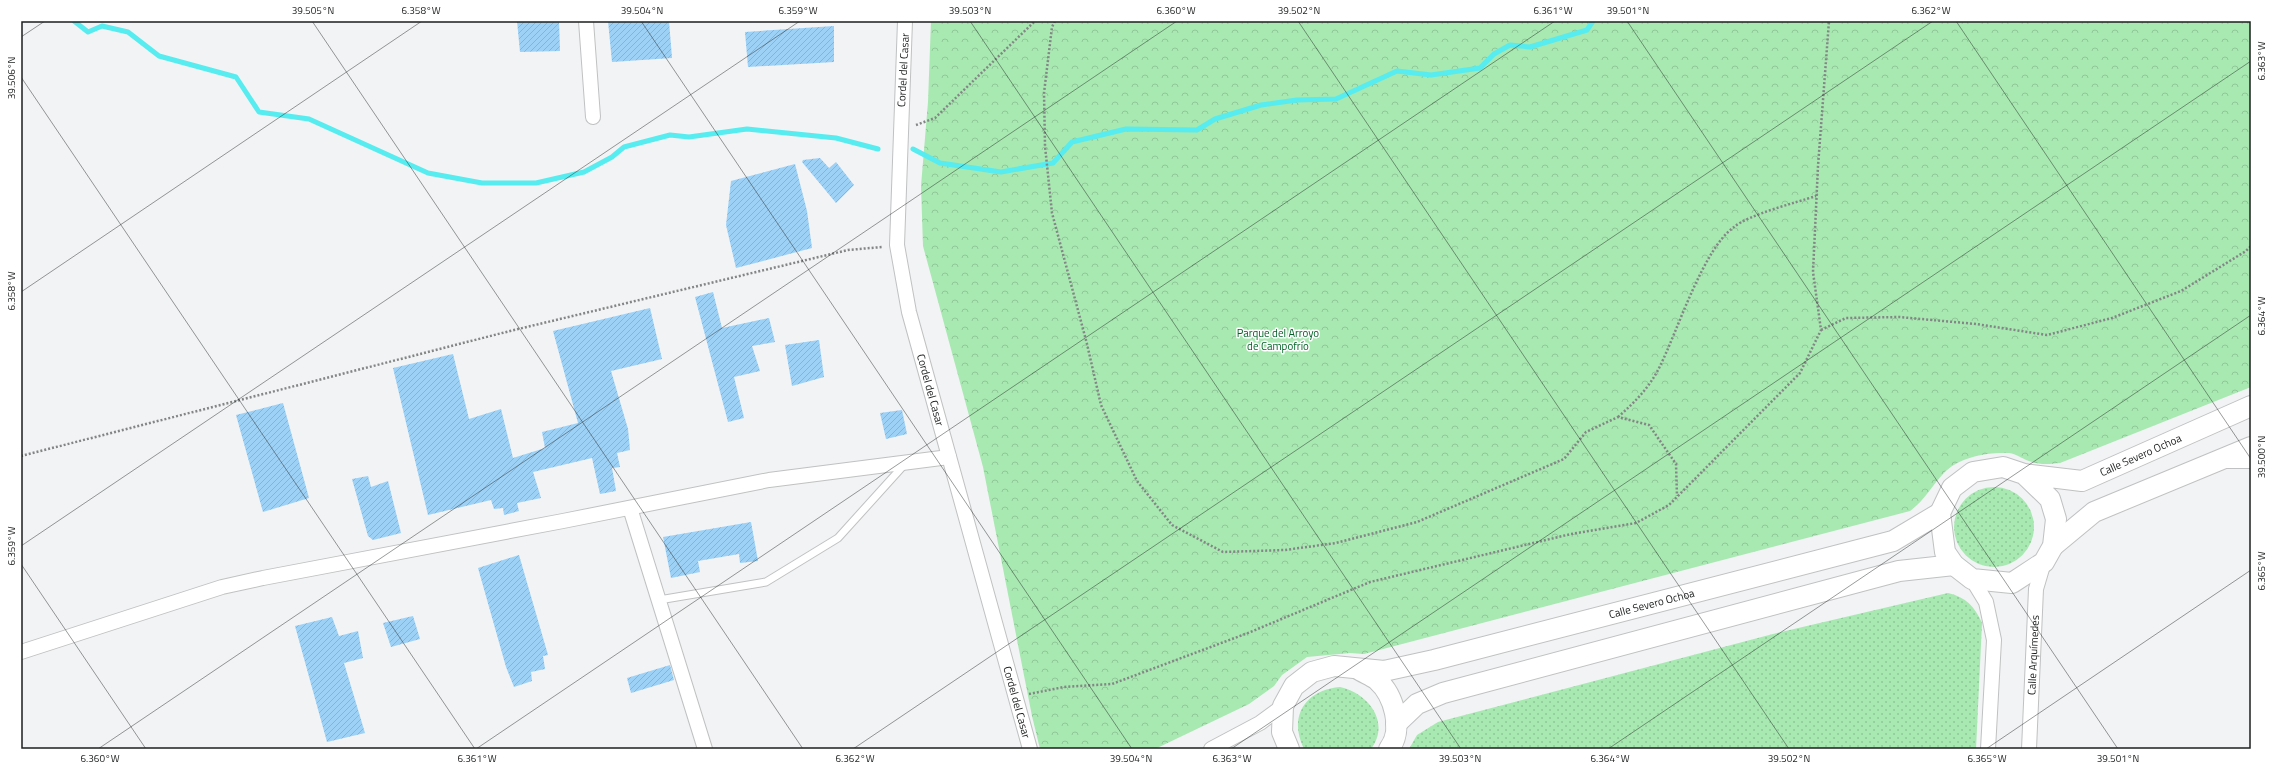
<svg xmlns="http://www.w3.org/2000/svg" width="2272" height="770" font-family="'Titillium Web',sans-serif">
  <defs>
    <pattern id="grass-dots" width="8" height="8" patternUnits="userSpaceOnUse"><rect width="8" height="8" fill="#a8e8b1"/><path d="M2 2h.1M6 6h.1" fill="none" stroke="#90c798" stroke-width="1.8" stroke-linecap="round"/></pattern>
    <pattern id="park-crowns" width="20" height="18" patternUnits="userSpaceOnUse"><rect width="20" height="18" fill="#a8e8b1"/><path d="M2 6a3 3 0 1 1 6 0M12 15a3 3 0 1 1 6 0" fill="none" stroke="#90c798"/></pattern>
    <pattern id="building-hatch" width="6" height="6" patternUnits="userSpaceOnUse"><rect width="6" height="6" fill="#9ed1f6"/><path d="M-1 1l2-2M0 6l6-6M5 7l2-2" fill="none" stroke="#88b3d2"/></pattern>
  </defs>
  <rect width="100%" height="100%" fill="#f1f3f4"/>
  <path fill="url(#grass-dots)" d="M1954 527a40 40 0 1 1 80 0a40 40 0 1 1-80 0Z
    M1948,593C1966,597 1975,607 1982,623L1976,749H1409L1417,735L1438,722L1773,634Z
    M1340,687C1368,693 1391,722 1371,749H1304C1288,717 1305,690 1340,687Z"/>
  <path fill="url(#park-crowns)" d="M931,21H2251V387L2060,463C2050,464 2041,465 2032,462C2024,460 2017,454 2009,453C1987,452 1958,457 1943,474C1931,487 1924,501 1910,511L1364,654L1350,653L1307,657L1282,675L1274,686L1249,704L1155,749H1040L1032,716L983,467L923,246L921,186L928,102Z"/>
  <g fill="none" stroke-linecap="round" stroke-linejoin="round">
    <path stroke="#57ecef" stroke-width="5" d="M74,21L88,32L102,26L128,32L159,56L236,77L259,112L309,119L428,173L482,183H536L584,172L612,157L624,147L670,135L689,137L747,129L836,138L878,149
      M913,149L940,163L1001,172L1053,163L1072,142L1126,129L1197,130L1215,119L1261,105L1297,100L1336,99L1397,71L1431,75L1480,68L1494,54L1510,45L1530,47L1587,30L1593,21"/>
  </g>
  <path fill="url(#building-hatch)" d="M517,21H559L560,51L520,52Z
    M608,21H669L672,58L612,62Z
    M834,26V62L748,67L745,32Z
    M820,158L829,168L836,162L854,185L836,203L802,162L803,160Z
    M795,164L807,211L812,248L736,268L726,225L731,181Z
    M713,292L722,328L769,318L775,342L752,346L760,371L734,377L744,418L728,422L695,297Z
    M650,308L662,359L611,371L628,429L630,450L617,453L620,467L612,468L616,491L600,494L592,458L533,472L541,498L517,503L519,511L504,515L503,508L494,509L491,500L428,515L393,368L453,354L469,419L501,409L513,458L545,448L542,432L578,423L553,331Z
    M819,340L824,377L792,386L785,345Z
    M283,403L309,498L263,512L236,415Z
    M902,410L907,434L886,439L880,413Z
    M368,476L371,487L388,481L401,533L373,540L368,536L352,479Z
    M751,522L758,561L740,563L739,554L698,561L700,572L671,578L663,537Z
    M519,555L548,655L543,656L545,669L531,672L532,681L514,687L506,667L478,568Z
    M413,616L420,639L391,647L383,623Z
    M332,617L339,636L358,631L363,658L344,663L365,733L327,742L295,626Z
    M670,665L674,680L631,693L627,678Z"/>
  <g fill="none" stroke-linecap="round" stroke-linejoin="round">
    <defs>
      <path id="lane" d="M659,600L766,582L838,538L904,465"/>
      <g id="street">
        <path d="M586,21L593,117"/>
        <path id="s1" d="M905,21L897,245L909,312L1030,749"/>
        <path d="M2224,461H2251"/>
        <path d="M630,508L705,749"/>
        <path d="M1972,579L1986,602L1994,640L1988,749"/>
        <path d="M21,652L222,587L263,578L563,521L769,480L949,457"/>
        <path d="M1211,749L1260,723L1283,706"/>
        <path id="s2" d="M2029,749L2036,589L2044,562"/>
      </g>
      <g id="secondary">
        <path id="s3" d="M2024,474L2050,499L2056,519L2053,546L2044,562L2012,583L1972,579L1954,565L1945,552L1940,513L1952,488L1973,472L2003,467L2024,474L2082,481L2251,406"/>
        <path d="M2053,546L2094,512L2251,447"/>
        <path d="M1358,669C1364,673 1372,676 1377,680C1394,695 1404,730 1389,749"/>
        <path d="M1396,724L1417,704L1443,693L1899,571L1954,565"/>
        <path id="s4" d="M1289,749L1282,732L1283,706L1294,686L1312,672L1334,666L1384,671L1434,660L1893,541L1940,513"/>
      </g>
    </defs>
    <use href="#lane" stroke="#c0c1c2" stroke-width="9"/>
    <use href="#street" stroke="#c0c1c2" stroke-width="16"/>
    <use href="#secondary" stroke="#c0c1c2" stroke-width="22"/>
    <path stroke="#848586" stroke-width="2.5" stroke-dasharray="2 2" stroke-linecap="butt" d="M1055,21L1052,27L1044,93L1045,146L1052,213L1087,344L1101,405L1137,481L1172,525L1223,552L1285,550L1336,543L1417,522L1564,459L1586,432L1618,417L1649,425L1676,464L1677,496
      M916,125L935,118L1035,21
      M1821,330L1846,318L1899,317L1976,324L2047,335L2112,318L2181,291L2246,251L2251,246
      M1618,417C1635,402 1650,387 1660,366C1678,330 1703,249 1734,227C1750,214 1795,203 1816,196
      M21,456L510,331L848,250L882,247
      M1029,694L1064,687L1112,684L1248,633L1370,582L1571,534L1636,523L1669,505L1800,373L1821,330L1813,272L1818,166L1829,21"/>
    <use href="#lane" stroke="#fff" stroke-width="7"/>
    <use href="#street" stroke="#fff" stroke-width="14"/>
    <use href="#secondary" stroke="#fff" stroke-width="20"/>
  </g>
  <path fill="none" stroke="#1d1e1e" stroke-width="1" stroke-opacity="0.45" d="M312,21L803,749M641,21L1132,749M970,21L1461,749M1298,21L1789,749M1627,21L2118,749M1956,21L2251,459M21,37L45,21M21,77L475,749M21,292L422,21M21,546L800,21M21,564L146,749M98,749L1177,21M476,749L1555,21M853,749L1933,21M1231,749L2251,61M1608,749L2251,315M1986,749L2251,570"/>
  <g text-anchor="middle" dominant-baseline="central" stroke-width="3" stroke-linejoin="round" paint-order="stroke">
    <g font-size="11" fill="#1d1e1e" stroke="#fff">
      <text transform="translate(903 70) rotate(-87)">Cordel del Casar</text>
      <text stroke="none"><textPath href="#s1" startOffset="373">Cordel del Casar</textPath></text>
      <text stroke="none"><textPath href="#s3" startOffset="488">Calle Severo Ochoa</textPath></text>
      <text stroke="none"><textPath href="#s4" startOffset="439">Calle Severo Ochoa</textPath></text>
      <text stroke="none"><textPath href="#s2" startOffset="94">Calle Arquímedes</textPath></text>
      <text stroke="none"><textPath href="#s1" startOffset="697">Cordel del Casar</textPath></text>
    </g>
    <g font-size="11" fill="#006125" stroke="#fff">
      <text x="1278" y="333">Parque del Arroyo<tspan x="1278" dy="13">de Campofrío</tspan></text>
    </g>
  </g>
  <rect width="2272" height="770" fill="none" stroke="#ffffff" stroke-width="44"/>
  <rect x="22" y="22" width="2228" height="726" fill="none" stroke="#1d1e1e" stroke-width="1.5"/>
  <g font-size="10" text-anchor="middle" fill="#1d1e1e">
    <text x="313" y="14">39.505°N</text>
    <text x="421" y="14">6.358°W</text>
    <text x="642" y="14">39.504°N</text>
    <text x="798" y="14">6.359°W</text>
    <text x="970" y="14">39.503°N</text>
    <text x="1176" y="14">6.360°W</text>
    <text x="1299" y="14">39.502°N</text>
    <text x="1553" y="14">6.361°W</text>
    <text x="1628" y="14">39.501°N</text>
    <text x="1931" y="14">6.362°W</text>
    <text transform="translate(2261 61) rotate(-90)" y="4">6.363°W</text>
    <text transform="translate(11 78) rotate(-90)" y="4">39.506°N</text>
    <text transform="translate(11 291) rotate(-90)" y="4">6.358°W</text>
    <text transform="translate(2261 316) rotate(-90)" y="4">6.364°W</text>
    <text transform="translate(2261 457) rotate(-90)" y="4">39.500°N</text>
    <text transform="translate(11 546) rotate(-90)" y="4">6.359°W</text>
    <text transform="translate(2261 571) rotate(-90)" y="4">6.365°W</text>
    <text x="100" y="762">6.360°W</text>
    <text x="477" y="762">6.361°W</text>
    <text x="855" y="762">6.362°W</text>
    <text x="1131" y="762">39.504°N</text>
    <text x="1232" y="762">6.363°W</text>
    <text x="1460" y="762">39.503°N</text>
    <text x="1610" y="762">6.364°W</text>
    <text x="1789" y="762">39.502°N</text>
    <text x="1987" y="762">6.365°W</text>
    <text x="2118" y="762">39.501°N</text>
  </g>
</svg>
